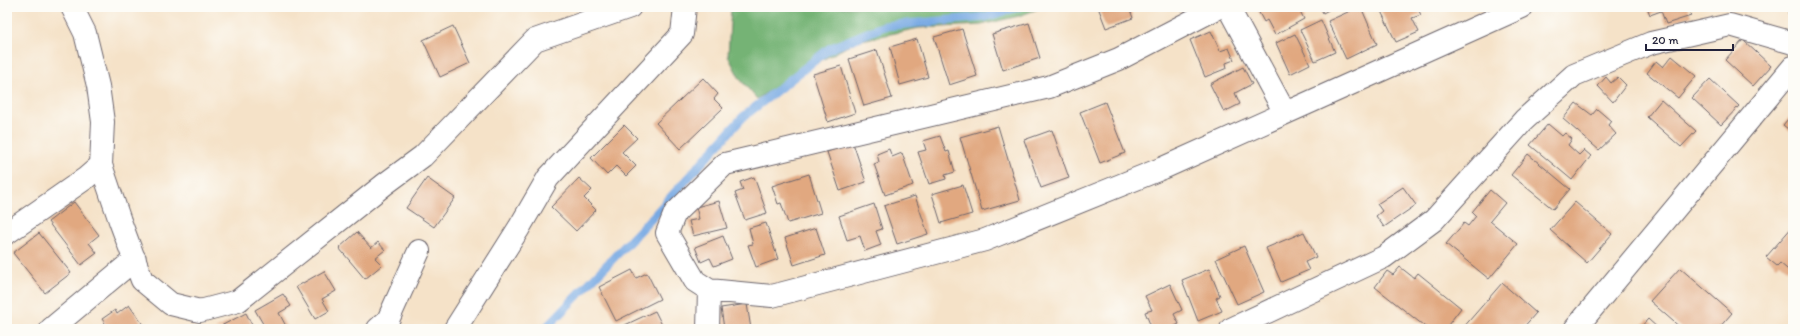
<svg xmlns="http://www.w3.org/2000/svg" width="1800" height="336" font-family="Itim,sans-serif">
  <rect width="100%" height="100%" fill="#fdfcf7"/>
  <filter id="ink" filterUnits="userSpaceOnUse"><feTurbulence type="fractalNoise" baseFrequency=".025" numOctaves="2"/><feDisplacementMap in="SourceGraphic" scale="8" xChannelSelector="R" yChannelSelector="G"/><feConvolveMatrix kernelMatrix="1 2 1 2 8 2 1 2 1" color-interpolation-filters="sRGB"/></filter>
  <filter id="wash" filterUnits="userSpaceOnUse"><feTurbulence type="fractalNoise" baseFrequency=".012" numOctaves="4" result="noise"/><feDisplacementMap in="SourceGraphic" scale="16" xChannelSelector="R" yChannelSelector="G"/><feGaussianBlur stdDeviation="0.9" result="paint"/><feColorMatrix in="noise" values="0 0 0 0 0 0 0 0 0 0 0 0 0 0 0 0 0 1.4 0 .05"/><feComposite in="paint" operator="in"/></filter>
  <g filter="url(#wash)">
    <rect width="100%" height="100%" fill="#f5e2c8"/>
    <path fill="#74b374" stroke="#4b6a58" d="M731,7H1043L1019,16L981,25L919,28L857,41L789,78L757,99L740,79L728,56Z"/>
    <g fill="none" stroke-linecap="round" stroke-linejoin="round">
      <path stroke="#77a9e3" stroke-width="9" d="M545,329L651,219L743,117L829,49L884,26L985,17L1018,7"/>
    </g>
    <g id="blocks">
      <path fill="#e1a880" d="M1098,7H1129L1133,18L1106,28Z
        M1256,7H1298L1304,19L1275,35L1267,20L1264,22Z
        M1320,7H1334L1323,13Z
        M1359,7H1361L1377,44L1346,59L1328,21Z
        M1379,7H1417L1421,15L1412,18L1419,32L1396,42Z
        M1647,7H1688L1691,16L1666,24L1661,11L1650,15Z
        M1789,7H1793V15L1788,14Z
        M1321,20L1335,52L1315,61L1300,30Z
        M1029,23L1040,58L1003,70L992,34Z
        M453,26L470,63L440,77L423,40Z
        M962,29L977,76L949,85L934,37Z
        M1211,31L1220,51L1229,48L1234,60L1226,63L1227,68L1205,77L1190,40Z
        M1295,34L1310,64L1290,74L1276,43Z
        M917,39L928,77L900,85L890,47Z
        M1743,40L1771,66L1753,86L1725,60Z
        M877,50L892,98L864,106L849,59Z
        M1672,56L1696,76L1678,98L1647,73L1656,61L1663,67Z
        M841,66L855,113L828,122L813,74Z
        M1243,67L1252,84L1235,93L1240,104L1224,112L1210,84Z
        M1606,77L1611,83L1618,77L1626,85L1613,102L1598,86Z
        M703,78L718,94L714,99L723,108L680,149L656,123Z
        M1710,79L1739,106L1721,125L1692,98Z
        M1661,100L1696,131L1681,147L1647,117Z
        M1105,102L1125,153L1100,163L1080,112Z
        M1576,103L1592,115L1597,109L1611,121L1608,125L1616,134L1599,150L1563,119Z
        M1793,113V133L1783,125Z
        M1548,124L1562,136L1565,133L1572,139L1568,145L1579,155L1584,150L1591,156L1572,180L1530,145Z
        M624,125L637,138L622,152L636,166L626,176L616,166L607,175L591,158Z
        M998,126L1020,200L982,211L960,137Z
        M1052,130L1069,178L1041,188L1024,140Z
        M940,136L946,152L949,151L955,172L945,175L946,179L929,184L918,152L926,150L923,141Z
        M853,143L866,182L840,191L827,152Z
        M889,149L892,157L902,153L913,185L885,195L874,164L879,162L877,154Z
        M1528,154L1570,189L1553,209L1511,175Z
        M809,174L821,213L788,223L781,203L778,204L772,186Z
        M754,177L767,213L745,220L735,193L743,190L740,182Z
        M427,178L455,198L434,227L406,208Z
        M579,178L592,190L584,198L596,210L576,231L551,207Z
        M963,185L972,214L941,223L932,194Z
        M1403,187L1416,205L1384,227L1376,216L1382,211L1377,204Z
        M1490,190L1505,203L1490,221L1518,244L1489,279L1446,244L1464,223L1468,226L1476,216L1472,212Z
        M915,196L928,234L897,244L884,206Z
        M719,201L727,228L693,236L689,221L699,219L696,207Z
        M74,202L99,235L89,243L97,253L81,265L48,222Z
        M1575,202L1612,234L1587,263L1550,230Z
        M874,204L882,229L876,231L881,245L865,251L860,236L847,240L839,216Z
        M766,223L778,259L756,267L748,245L753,244L749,228Z
        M1793,226V282L1789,278L1793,274L1780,263L1777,266L1766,257Z
        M816,228L825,255L794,265L785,238Z
        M357,232L371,248L378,242L385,250L375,258L382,265L365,279L339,248Z
        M1304,232L1316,257L1305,262L1309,270L1281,282L1266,248Z
        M39,233L71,273L45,293L13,253Z
        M723,236L732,259L714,266L710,258L701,262L695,247Z
        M1244,246L1264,292L1237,304L1216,259Z
        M1400,267L1414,278L1418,273L1461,308L1445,329H1428L1375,287L1387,271L1393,275Z
        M1680,268L1732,313L1718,329H1682L1650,301Z
        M1209,269L1220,296L1216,298L1222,311L1198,321L1182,280Z
        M632,270L636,278L647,273L660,299L616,321L599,287Z
        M324,271L336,291L322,299L329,311L315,319L296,287Z
        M1502,283L1536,313L1522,329H1462Z
        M1170,284L1182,310L1174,314L1179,324L1169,329H1152L1145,312L1152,310L1145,296Z
        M283,294L291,306L279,313L287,328L266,329L255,310Z
        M747,304L751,329H724L721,308Z
        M129,305L146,329H109L102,319L115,310L117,314Z
        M655,311L664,329H627L625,325Z
        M246,313L254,329H215Z
        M1648,319L1659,329H1639Z"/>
    </g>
  </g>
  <g filter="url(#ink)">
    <use href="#blocks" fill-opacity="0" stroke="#6c656c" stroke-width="1"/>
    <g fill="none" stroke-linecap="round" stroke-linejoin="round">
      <defs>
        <path id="street" d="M72,7L85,33L98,86L103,122L101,165L120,221L142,280L171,304L200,311L238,301L385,184L423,156L535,40L630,7
          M1219,7L1119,59L1049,87L725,164L675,213L667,233L695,281L709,290L772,296L985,240L1163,168L1522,7
          M1228,7L1285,113
          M7,233L86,178L101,165
          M51,329L135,259
          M378,329L388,320L419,251
          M455,329L519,228L548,178L682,34L685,7
          M708,329L709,290
          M1231,329L1384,257L1434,220L1524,120L1574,75L1651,43L1730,25L1793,43
          M1575,329L1793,67"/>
      </defs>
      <use href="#street" stroke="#6c656c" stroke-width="24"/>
      <use href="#street" stroke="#fff" stroke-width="22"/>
    </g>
  </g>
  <rect width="1800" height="336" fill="none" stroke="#fdfcf7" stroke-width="24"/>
  <path d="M1646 44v6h87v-6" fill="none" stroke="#22223b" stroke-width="2"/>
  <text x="1652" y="44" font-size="12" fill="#22223b" stroke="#fdfcf7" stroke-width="3" paint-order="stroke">20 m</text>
</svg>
